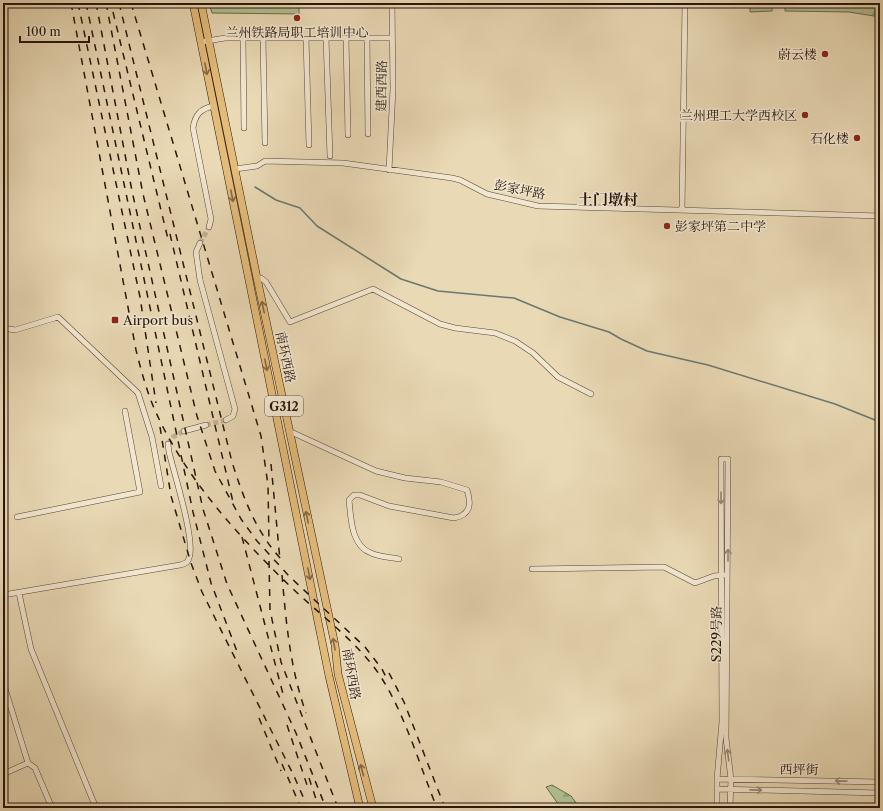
<svg xmlns="http://www.w3.org/2000/svg" width="883" height="811" font-family="'Libre Caslon Text','Noto Serif SC',serif">
  <defs>
    <pattern id="forest-firs" width="22" height="20" patternUnits="userSpaceOnUse"><rect width="22" height="20" fill="#b0c093"/><path d="M5 1l3.5 6h-7zM16 11l3.5 6h-7z" fill="#97a47d"/></pattern>
  </defs>
  <rect width="100%" height="100%" fill="#e9d9b5"/>
  <filter id="stains"><feTurbulence type="fractalNoise" baseFrequency=".005" numOctaves="4"/><feColorMatrix values="0 0 0 0 .2 0 0 0 0 .09 0 0 0 0 .02 0 0 0 .5 -.17"/></filter>
  <radialGradient id="worn" r=".72"><stop offset=".6" stop-color="#630" stop-opacity="0"/><stop offset="1" stop-color="#630" stop-opacity=".3"/></radialGradient>
  <path fill="url(#forest-firs)" stroke="#6c6a4e" d="M750,3H773L772,11L750,12Z
    M785,3H880V17L849,12L785,11Z
    M552,785L571,796L580,808H561L546,787Z"/>
  <path fill="#b0c093" stroke="#6c6a4e" d="M209,3H299V14L212,13Z"/>
  <g fill="none" stroke-linecap="round" stroke-linejoin="round">
    <path stroke="#6b7770" stroke-width="1.5" d="M255,187L276,200L300,208L317,226L401,279L438,291L514,298L560,317L609,332L621,339L647,351L708,365L835,404L880,422"/>
    <path stroke="#c2b293" stroke-width="5" stroke-dasharray="5 2.5" stroke-linecap="butt" d="M200,243L209,227
      M206,425L226,420
      M168,444L173,437L184,431"/>
    <defs>
      <path id="minor" d="M243,38L244,128
        M263,38L265,143
        M306,38L309,145
        M326,38L330,156
        M346,38L348,135
        M367,38L368,134
        M201,42L225,38H392
        M235,169L257,166L265,161L343,163L452,178L460,180L487,194L538,206L880,216
        M389,170L393,89L392,3
        M682,210L685,3
        M209,227L211,219L193,128C195,114 201,109 213,106
        M200,243L196,252L200,280L235,409L233,416L226,420
        M257,278H261L266,282L290,322L373,289L440,324L455,328L495,333L515,341L533,353L558,377L591,394
        M3,328L15,330L58,317L138,393L152,437L161,486
        M184,431L206,425
        M289,431L376,471L405,478L441,482L467,490C472,505 470,515 454,518L389,506L360,495H354L349,500C351,518 351,546 371,553C379,557 390,557 399,559
        M17,517L140,492L125,411
        M532,569L664,567L695,583L714,576L724,575
        M19,593L31,649L96,808
        M3,595L180,565C184,564 188,563 189,558C196,542 174,473 169,452L168,444
        M3,682L28,763L3,774
        M28,763L35,768L52,808
        M717,779L880,782
        M717,789L880,793
        M717,808V779L722,722L721,459H728L726,738L731,779L730,808"/>
      <path id="highway" d="M193,3L329,676L360,808
        M201,3L257,278L335,645L338,674L373,808"/>
    </defs>
    <use href="#minor" stroke="#584635" stroke-width="6"/>
    <use href="#highway" stroke="#27150a" stroke-width="8"/>
    <use href="#minor" stroke="#f1e6cf" stroke-width="5"/>
    <use href="#highway" stroke="#e4bc7a" stroke-width="7"/>
    <path stroke="#27150a" stroke-width="1.5" stroke-dasharray="7 7" stroke-linecap="butt" d="M71,3L136,350C141,370 146,389 154,408C184,477 238,536 291,587C321,616 363,646 384,682C406,718 421,769 437,808
      M78,3L140,297L156,403
      M86,3L193,512L211,583L238,654
      M96,3L132,191L203,509L227,584L296,733L326,808
      M106,3L143,194L197,416L215,471L241,519L257,541L290,577L365,647L382,669L388,681
      M119,3L232,462C243,497 256,532 281,559
      M131,3L261,436L268,485L269,543
      M113,12L168,239
      M170,234L233,502
      M160,427L171,496L191,563L202,592L294,776L308,808
      M271,464L280,560
      M242,537L283,694
      M269,561L270,610L281,662L338,808
      M282,575C286,622 290,668 306,713
      M389,673L404,702L445,808
      M259,718L281,771
      M287,725L307,785
      M282,764L301,808
      M309,778L319,808"/>
  </g>
  <defs><path id="oneway-shaft" d="M-6 0H5M1.5-3L5.5 0L1.5 3" fill="none" stroke-width="1.6" stroke-linecap="round" stroke-linejoin="round"/></defs>
  <g stroke="#866842">
    <use href="#oneway-shaft" transform="translate(206 69) rotate(79)"/>
    <use href="#oneway-shaft" transform="translate(232 196) rotate(79)"/>
    <use href="#oneway-shaft" transform="translate(263 307) rotate(-102)"/>
    <use href="#oneway-shaft" transform="translate(266 365) rotate(79)"/>
    <use href="#oneway-shaft" transform="translate(307 517) rotate(-102)"/>
    <use href="#oneway-shaft" transform="translate(309 574) rotate(78)"/>
    <use href="#oneway-shaft" transform="translate(334 644) rotate(-100)"/>
    <use href="#oneway-shaft" transform="translate(362 770) rotate(-105)"/>
  </g>
  <g stroke="#968876">
    <use href="#oneway-shaft" transform="translate(721 498) rotate(90)"/>
    <use href="#oneway-shaft" transform="translate(728 555) rotate(-90)"/>
    <use href="#oneway-shaft" transform="translate(728 755) rotate(-97)"/>
    <use href="#oneway-shaft" transform="translate(841 781) rotate(-179)"/>
    <use href="#oneway-shaft" transform="translate(756 790) rotate(1)"/>
  </g>
  <g fill="#8f2418" stroke="#f1e6cf" stroke-width="1.5">
    <circle cx="297" cy="18" r="4"/>
    <circle cx="825" cy="54" r="4"/>
    <circle cx="805" cy="115" r="4"/>
    <circle cx="857" cy="138" r="4"/>
    <circle cx="667" cy="226" r="4"/>
    <rect x="111" y="316" width="8" height="8" rx="2"/>
  </g>
  <g text-anchor="middle" dominant-baseline="central" stroke-width="3" stroke-linejoin="round" paint-order="stroke">
    <rect fill="#f1e6cf" stroke="#645445" stroke-width="1" x="265" y="396" width="38" height="20" rx="3"/>
    <g font-size="12" font-weight="bold" fill="#27150a">
      <text x="284" y="406">G312</text>
    </g>
    <g font-size="13" fill="#27150a" stroke="#f1e6cf" text-anchor="end">
      <text x="297" y="32" text-anchor="middle">兰州铁路局职工培训中心</text>
      <text x="817" y="54">蔚云楼</text>
      <text x="797" y="115">兰州理工大学西校区</text>
      <text x="849" y="138">石化楼</text>
      <text x="675" y="226" text-anchor="start">彭家坪第二中学</text>
      <text x="123" y="320" text-anchor="start">Airport bus</text>
    </g>
    <g font-size="13" fill="#27150a" stroke="#f1e6cf">
      <text transform="translate(381 86) rotate(-89)">建西西路</text>
      <text transform="translate(520 189) rotate(11)">彭家坪路</text>
      <text transform="translate(286 357) rotate(78)">南环西路</text>
      <text transform="translate(716 634) rotate(-90)">S229号路</text>
      <text transform="translate(352 674) rotate(80)">南环西路</text>
      <text transform="translate(799 769) rotate(1)">西坪街</text>
    </g>
    <g font-size="15" font-weight="bold" fill="#27150a" stroke="#f1e6cf">
      <text x="608" y="199">土门墩村</text>
    </g>
  </g>
  <rect width="883" height="811" fill="none" stroke="#e9d9b5" stroke-width="16"/>
  <rect x="4" y="4" width="875" height="803" fill="none" stroke="#27150a" stroke-width="2"/>
  <rect x="8" y="8" width="867" height="795" fill="none" stroke="#27150a"/>
  <path d="M20 36v6h69v-6" fill="none" stroke="#27150a" stroke-width="2"/>
  <text x="26" y="36" font-size="12" fill="#27150a" stroke="#f1e6cf" stroke-width="3" paint-order="stroke">100 m</text>
  <rect width="100%" height="100%" filter="url(#stains)"/>
  <rect width="100%" height="100%" fill="url(#worn)"/>
</svg>
